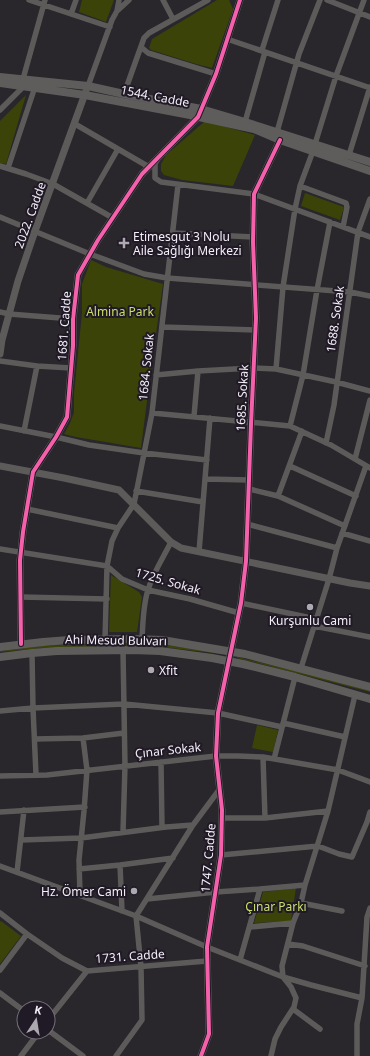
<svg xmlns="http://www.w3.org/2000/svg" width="370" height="1056" font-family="'Noto Sans',sans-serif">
  <rect width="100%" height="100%" fill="#29262c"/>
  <path fill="#3b4308" d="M82,0H114L106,22L79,12Z
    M217,0H229L233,9L212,68L196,64L151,50L149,48L152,39Z
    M26,95L6,164L0,163V121Z
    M205,121L255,135L233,186L182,180L164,175L161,171V164L166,155Z
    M305,193L344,207L340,220L301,206Z
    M91,260L106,267L163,284L150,377L141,448L76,437L64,434L70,423L74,412V393L82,313V284Z
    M111,575L139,592L142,597L137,632H109Z
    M144,643L159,644L222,653V654L144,645L43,648L0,652V651L42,646L62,645Z
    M237,657L318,676L370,691V692L237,658Z
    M257,725L278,730L273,752L252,748Z
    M296,888L291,921L254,923L263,892Z
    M1,921L21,936L0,964V922Z"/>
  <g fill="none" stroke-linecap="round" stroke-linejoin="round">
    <path stroke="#5d5b5a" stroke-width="5.5" d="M29,0L110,27
      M163,0L173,19
      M327,0L370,17
      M117,11L119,0
      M71,14L76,0
      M227,39L370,88
      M141,47L148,53L216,74
      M262,50L278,0
      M23,79L45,0
      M88,86L112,20L117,11L129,0
      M124,94L144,38L149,33L208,0
      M0,110L24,86
      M245,122L265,52
      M75,124L149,167
      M277,132L299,54L320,0
      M315,144L336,76L364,0
      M349,155L370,87
      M158,158L155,164V178L161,182L254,194L370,237
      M0,166L26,174L53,184L113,218
      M8,168L35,87
      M300,186L346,203L347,207L343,227
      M87,203L118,149
      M0,217L90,254L144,274L167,278L350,292L370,296
      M173,233L253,237
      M0,312L9,314L73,319
      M162,327L256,330
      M0,361L37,366L71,368
      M276,369L283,287L295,209L300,186L313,151
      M156,375L198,371L253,368L276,369L336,382L370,391
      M152,413L290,426L331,445L370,468
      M194,416L198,371
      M0,426L56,437L89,445L144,453L207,460
      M290,426L303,375L317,290L330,222
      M24,431L37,366
      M326,443L334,405L358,232L370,199
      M355,459L370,400
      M290,466L356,496
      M205,479L249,480
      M249,489L278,496L345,526
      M136,491L203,502
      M278,496L302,431
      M27,509L118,528
      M247,524L337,548
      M342,533L370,541
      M0,549L107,566L122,579L148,590L190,599L239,613
      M199,552L210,418
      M21,597L107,599
      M241,603L316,619
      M314,626L370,637
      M142,639C143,623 143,605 148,590C153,573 163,558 171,542
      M105,640L107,566L112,541L118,528L134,504L152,413L178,185
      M123,650L125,766L123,832
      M32,653L33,708L36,775
      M301,668L329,579L337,548L366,466
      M0,711L33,708L124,704L218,713L282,727
      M283,723L345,737
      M35,739L83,738L124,733
      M263,757L265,818
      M274,759L295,677
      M161,762L162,827
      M0,776L47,775L216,756H238L263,757L338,770L370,782
      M0,812L85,807
      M222,818H265L328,811
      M21,840L81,838L166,827L193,825
      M221,855L318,846L339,854L352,857L367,822L370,812
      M120,865L122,911
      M0,866L136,916L207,947L283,977L311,985L362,998
      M79,869L120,865L173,858
      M17,872L24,810
      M80,895L79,860L84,811L87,770L83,738
      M147,899L216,892L260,889L305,885
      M301,903L342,911
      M0,913L27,934L62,958L87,971L207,961
      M250,927L293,923
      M288,944L303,946L365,966
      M240,960L260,889
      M0,970L27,934
      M0,993L24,1011
      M293,1009L320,1029
      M48,1020L87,971
      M48,1030L83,1056
      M21,1056L39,1032
      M116,1056L142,1020L141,967L136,916L193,825L219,790
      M271,1056L275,1039L281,1027L294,1007L296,998L291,987L283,977L282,966L293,923L301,903L305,885L328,811L355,695
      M357,1056V1024L362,998L367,917L370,908"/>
    <path stroke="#5d5b5a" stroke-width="7" d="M0,354L2,340L18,281L35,231L86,91
      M0,466L64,478L119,490L171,542L181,548L350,583L370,586
      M21,644L20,560L23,532L33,472L56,437L67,417L73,346V319L78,275L98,240L142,174L198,117L216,74L240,0
      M201,1056L209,1034L207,947L221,855L222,810L216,756L218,713L241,603L246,561L251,424L256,318L253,242L254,194L280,140"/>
    <path stroke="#5f5c5c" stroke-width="8" d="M0,77L88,86L124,94L201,109L245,122L370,162
      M0,83L85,95L190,115L254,129L280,140L370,171
      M0,647L43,642L69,640L133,639L162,640L245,654L370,687
      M0,657L32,653L57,651L132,650L160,651L212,658L243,664L295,677L370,699"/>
    <defs>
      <path id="cycleway" d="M21,644L20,560L23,532L33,472L56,437L67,417L73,346V319L78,275L98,240L142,174L198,117L216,74L240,0
        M201,1056L209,1034L207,947L221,855L222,810L216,756L218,713L241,603L246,561L251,424L256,318L253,242L254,194L280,140"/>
    </defs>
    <use href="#cycleway" stroke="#201926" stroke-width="6"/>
    <use href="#cycleway" stroke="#f560ab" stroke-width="4"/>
  </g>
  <g fill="#ada9b1" stroke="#201926" stroke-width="1.5">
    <path d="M122 237h4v4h4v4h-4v4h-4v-4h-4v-4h4z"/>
    <circle cx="310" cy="607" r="4"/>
    <circle cx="151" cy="670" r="4"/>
    <circle cx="134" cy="891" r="4"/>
  </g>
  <g text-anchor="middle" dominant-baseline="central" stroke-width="4" stroke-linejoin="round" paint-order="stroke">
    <g font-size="12" fill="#f4eff8" stroke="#201926">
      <text transform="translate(155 96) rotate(11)">1544. Cadde</text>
      <text transform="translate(30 215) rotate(-70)">2022. Cadde</text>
      <text transform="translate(335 319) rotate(-82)">1688. Sokak</text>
      <text transform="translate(64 326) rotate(-86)">1681. Cadde</text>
      <text transform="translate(146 367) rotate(-84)">1684. Sokak</text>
      <text transform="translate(242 398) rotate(-87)">1685. Sokak</text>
      <text transform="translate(168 581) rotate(16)">1725. Sokak</text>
      <text transform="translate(116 640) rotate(1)">Ahi Mesud Bulvarı</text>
      <text transform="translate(168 750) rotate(-6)">Çınar Sokak</text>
      <text transform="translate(208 858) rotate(-85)">1747. Cadde</text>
      <text transform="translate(130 956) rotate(-4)">1731. Cadde</text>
    </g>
    <g font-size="12" fill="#f4eff8" stroke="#201926" text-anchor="start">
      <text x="133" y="236">Etimesgut 3 Nolu<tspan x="133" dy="14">Aile Sağlığı Merkezi</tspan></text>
      <text x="310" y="620" text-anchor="middle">Kurşunlu Cami</text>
      <text x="159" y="670">Xfit</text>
      <text x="126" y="891" text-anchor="end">Hz. Ömer Cami</text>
    </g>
    <g font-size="12" fill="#cbdf6c" stroke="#201926">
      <text x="120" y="311">Almina Park</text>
      <text x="276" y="906">Çınar Parkı</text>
    </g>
  </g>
  <g transform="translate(36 1020) rotate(12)"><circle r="19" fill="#201926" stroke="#756f7a"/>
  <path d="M0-3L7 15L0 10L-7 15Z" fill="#ada9b1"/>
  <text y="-6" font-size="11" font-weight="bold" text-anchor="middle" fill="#f4eff8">K</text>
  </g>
</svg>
